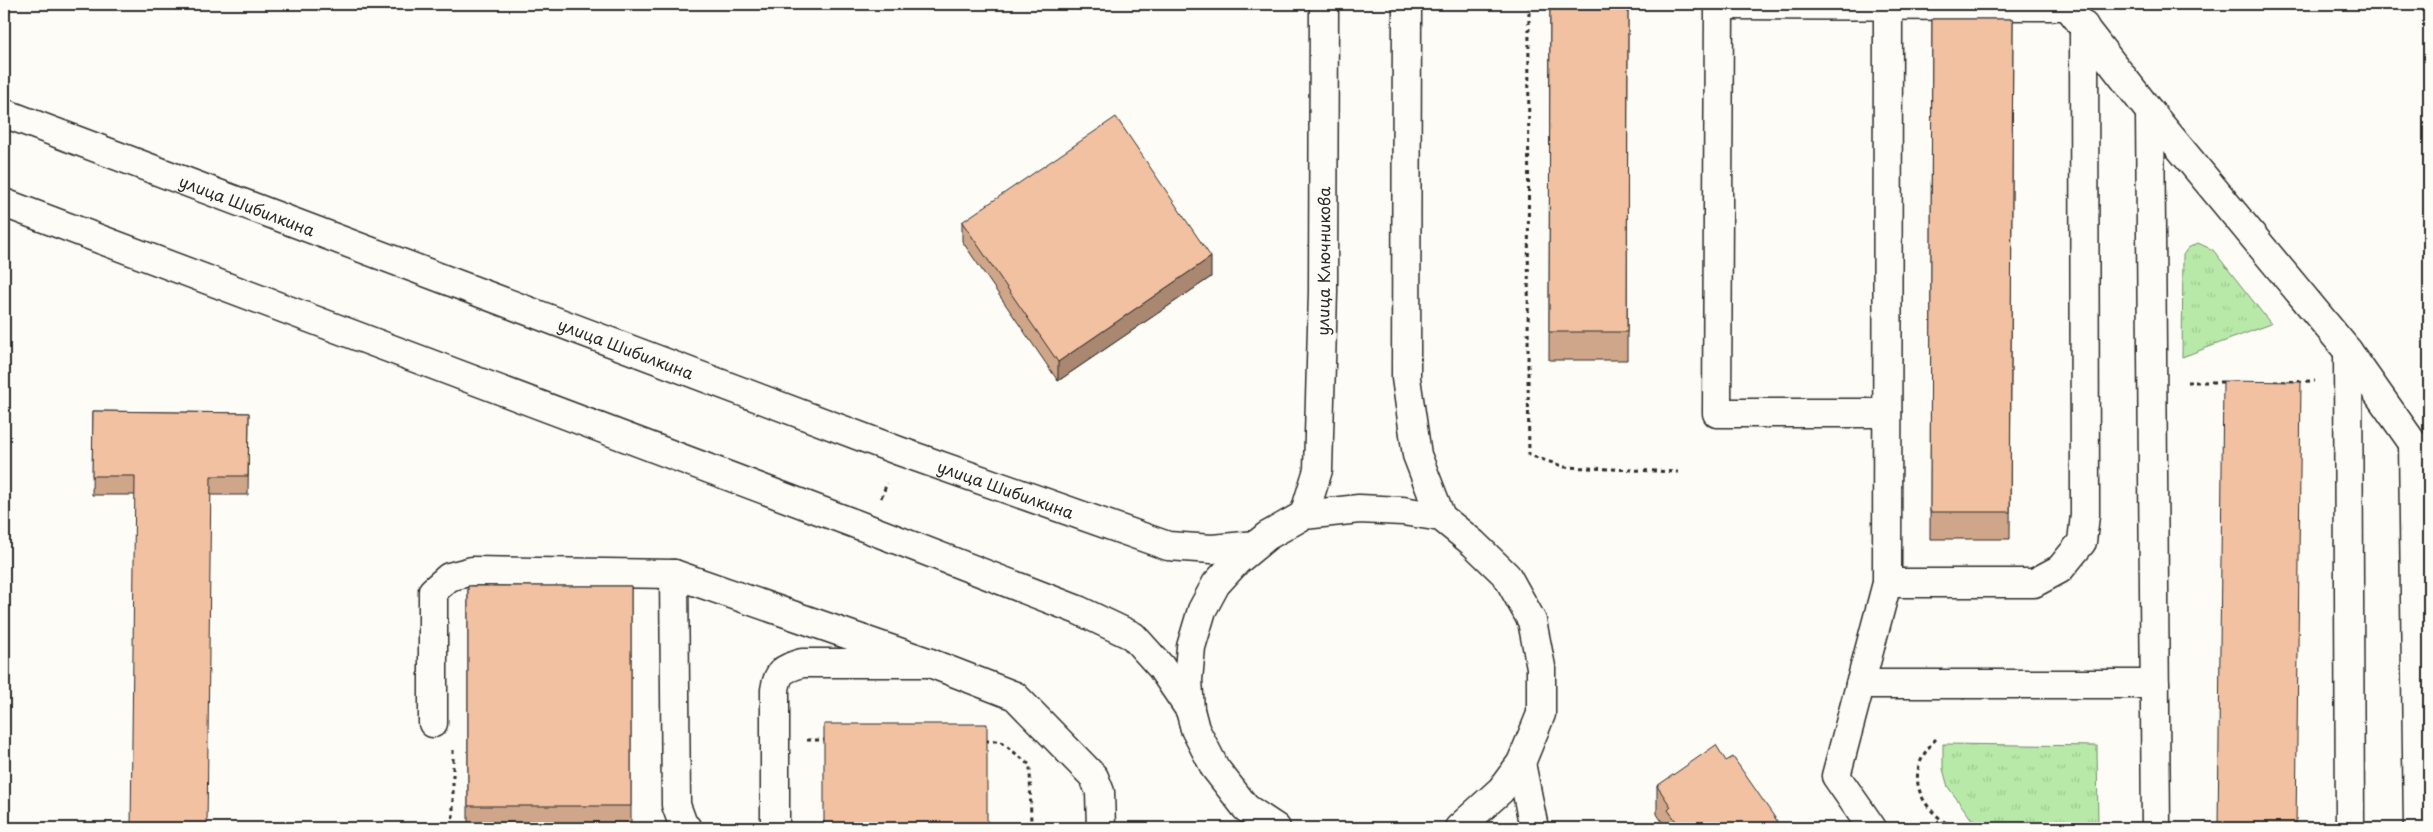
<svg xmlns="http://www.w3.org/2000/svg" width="2433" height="832" font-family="'Playpen Sans',sans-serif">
  <defs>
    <pattern id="park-tufts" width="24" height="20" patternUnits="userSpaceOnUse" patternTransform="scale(1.25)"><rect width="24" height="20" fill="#b9e9a9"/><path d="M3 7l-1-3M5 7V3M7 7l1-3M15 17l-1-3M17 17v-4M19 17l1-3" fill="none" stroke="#9fc892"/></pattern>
  </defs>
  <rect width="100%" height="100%" fill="#fdfcf7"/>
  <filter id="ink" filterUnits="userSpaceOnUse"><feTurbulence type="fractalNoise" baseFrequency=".02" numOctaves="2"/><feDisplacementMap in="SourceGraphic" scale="10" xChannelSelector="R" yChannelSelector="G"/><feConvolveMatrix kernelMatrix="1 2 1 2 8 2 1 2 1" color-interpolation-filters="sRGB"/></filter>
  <g filter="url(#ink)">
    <path fill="url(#park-tufts)" stroke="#728a6a" d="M2198,243L2213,250L2271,324L2182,357L2183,255L2188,248Z
      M1943,744L2097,746L2098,828H1978L1948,787L1943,769Z"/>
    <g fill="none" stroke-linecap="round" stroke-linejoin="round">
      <defs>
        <g id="minor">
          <path d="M1407,4L1406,378L1417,455L1441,517"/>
          <path d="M1719,4L1717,413H1887"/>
          <path d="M2066,4L2150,112L2348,351L2429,466"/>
          <path d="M1719,5L2068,6"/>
          <path d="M2150,112L2156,828"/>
          <path id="s1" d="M4,113L899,451L1168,546L1212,549L1256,545"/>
          <path d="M4,203L869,529L1078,610L1133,636L1161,667L1190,710"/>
          <path d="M2348,351L2350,828"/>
          <path d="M2413,443L2418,828"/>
          <path id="s2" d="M1304,515L1318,470L1323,292L1324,4"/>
          <path d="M674,574L676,805L684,827L687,828"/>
          <path d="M1887,583H2034L2060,569L2082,542L2085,515L2084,26"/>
          <path d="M1860,684H2155"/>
          <path d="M433,723V591L449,577L472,571L674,574L930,663"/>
          <path d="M1521,763L1534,828"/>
          <path d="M775,828V690C778,670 784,669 802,663H930L1015,696L1094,777L1100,792L1101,828"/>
          <path d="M1276,828L1246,808L1215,768L1195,729L1190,710L1188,680L1191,647L1202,610L1216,584L1237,561L1267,536L1304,515L1359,509L1403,511L1441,517L1473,543L1507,576L1532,621L1541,667V714L1521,763L1501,790L1459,828"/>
          <path d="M1872,828L1836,776L1887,583L1888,4"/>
        </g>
      </defs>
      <use href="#minor" stroke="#2b2b2b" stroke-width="31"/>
      <path stroke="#2b2b2b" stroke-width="3" stroke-dasharray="4 4" stroke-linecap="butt" d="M1529,4L1528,377L1529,455L1565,467L1678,472
        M2187,382H2225
        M2274,382L2315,381
        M881,498L887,483
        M1936,739C1903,772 1917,807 1954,828
        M807,740H828
        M985,741H1000L1030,765L1031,828
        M453,750V828"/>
      <use href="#minor" stroke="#fdfcf7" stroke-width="28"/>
    </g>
    <path fill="#cfa68a" stroke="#2b2b2b" d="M1550,4H1628L1627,360H1549Z
      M1932,19H2013L2010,539H1930Z
      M962,222L1211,277L1058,381L962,241Z
      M93,411L249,413L248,495H92Z
      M468,586H631V828H468Z
      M1726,761L1782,828H1666L1657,814V786Z"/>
    <path fill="#a98771" stroke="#2b2b2b" d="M1211,257V277L1058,381V362Z"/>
    <path fill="#f1c1a1" stroke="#2b2b2b" d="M1550,4H1628L1627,332H1549Z
      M1932,19H2013L2010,512H1930Z
      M1116,117L1211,257L1058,362L962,222Z
      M2223,381L2301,382L2296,828H2218Z
      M93,411L249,413L248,476H211L207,828H131L135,476H92Z
      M468,586H631V806H468Z
      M824,724H987V828H824Z
      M1716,745L1726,761L1733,757L1782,828H1681L1668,810L1671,807L1657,786Z"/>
  </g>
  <g text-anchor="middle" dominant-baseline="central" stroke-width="5" stroke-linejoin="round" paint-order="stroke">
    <g font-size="16" fill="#2b2b2b" stroke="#fdfcf7">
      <text stroke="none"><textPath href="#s1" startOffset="260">улица Шибилкина</textPath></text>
      <text stroke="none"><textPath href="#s2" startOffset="256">улица Ключникова</textPath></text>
      <text stroke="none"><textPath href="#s1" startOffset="665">улица Шибилкина</textPath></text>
      <text stroke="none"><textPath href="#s1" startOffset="1070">улица Шибилкина</textPath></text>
    </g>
  </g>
  <rect width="2433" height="832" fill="none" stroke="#fdfcf7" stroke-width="20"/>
  <rect x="10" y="10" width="2413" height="812" fill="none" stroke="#2b2b2b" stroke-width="2" filter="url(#ink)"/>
</svg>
